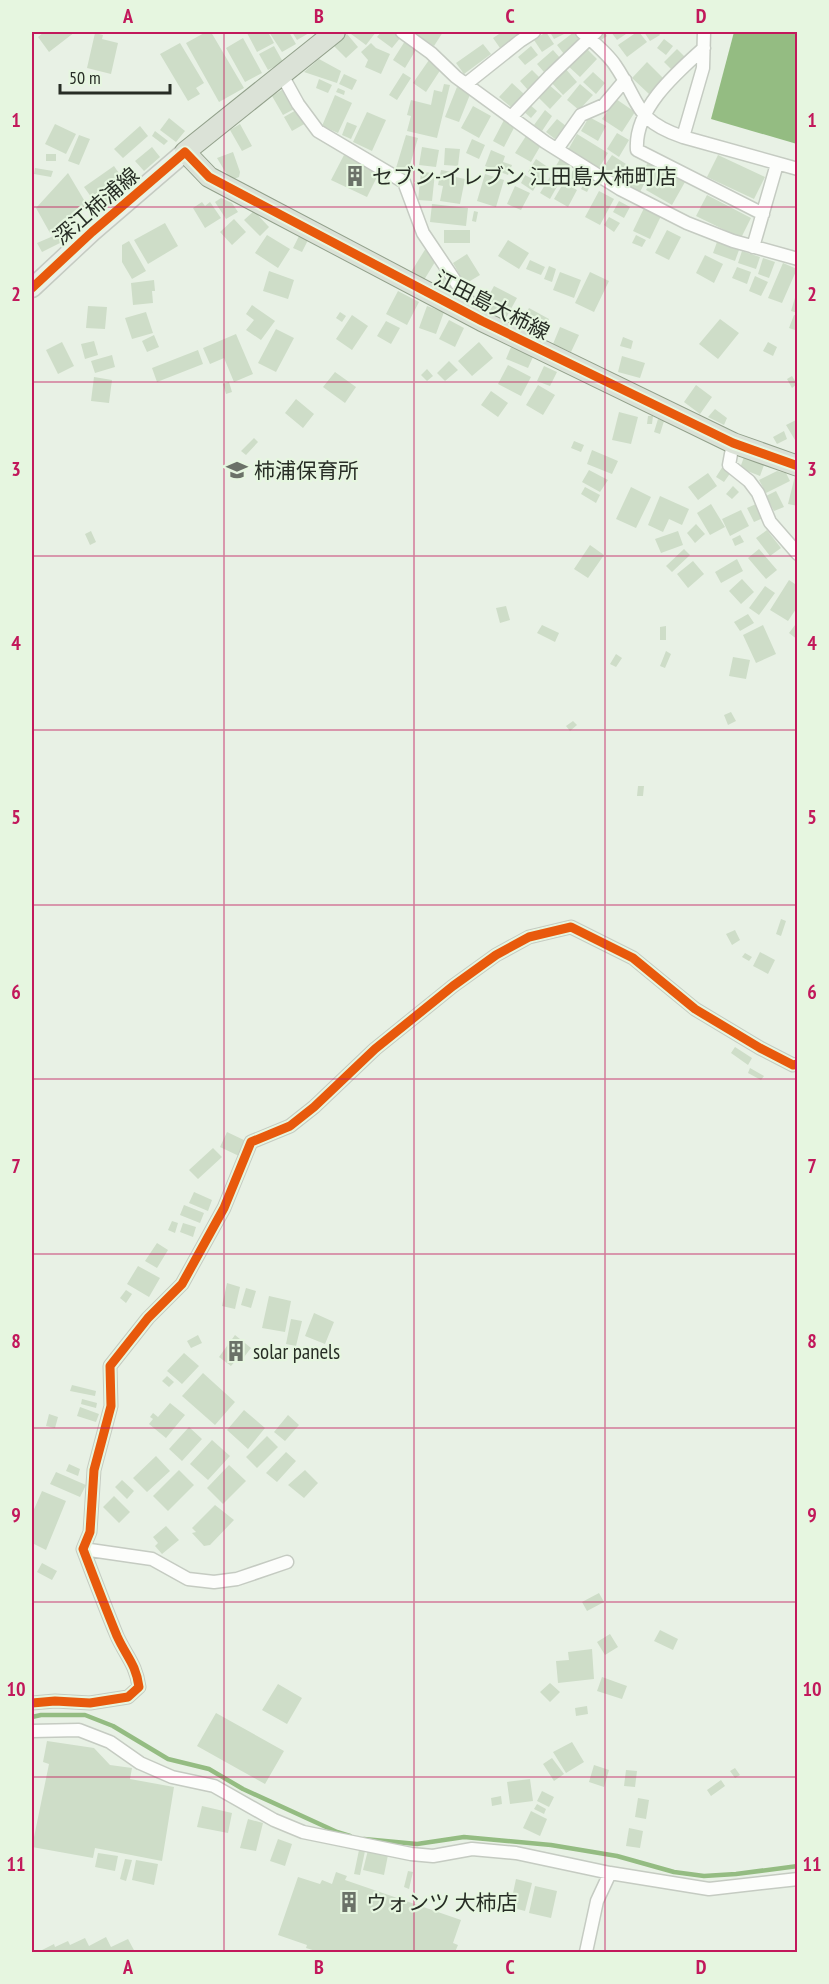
<svg xmlns="http://www.w3.org/2000/svg" width="829" height="1984" font-family="'PT Sans Narrow','Noto Sans JP',sans-serif">
  <rect width="100%" height="100%" fill="#e8f1e5"/>
  <path fill="#94bc82" d="M734,32H797V144L711,119Z"/>
  <g fill="none" stroke-linecap="round" stroke-linejoin="round">
    <path stroke="#94bc82" stroke-width="4.5" d="M32,1717L41,1715H85L113,1726L168,1759L209,1769L243,1789L337,1832L350,1836
      M364,1839L417,1844L464,1837L551,1845L617,1856L674,1872L704,1876L736,1874L798,1866"/>
  </g>
  <path fill="#ceddc8" d="M44,32H75L49,52L38,37Z
    M206,32H211L244,88L219,102L186,43Z
    M250,32H268L274,43L257,52L247,33Z
    M269,32H289L296,44L282,52Z
    M292,32H308L309,33L297,40Z
    M352,32H376L366,45L351,34Z
    M381,32H394L401,37L392,48L377,37Z
    M417,32H443L434,46L415,34Z
    M502,32H519L520,34L500,48L493,38Z
    M546,32L554,44L542,52L534,40Z
    M550,32H568L554,39Z
    M574,32L581,40L564,54L557,45Z
    M604,32L607,36L601,40L598,35Z
    M611,32H629L617,40Z
    M637,32H639L647,42L627,57L618,45Z
    M644,32H658L660,35L650,41Z
    M95,33L103,35L102,39L118,43L111,74L87,68Z
    M347,34L358,47L346,58L334,46Z
    M243,38L262,73L245,82L226,48Z
    M664,39L673,46L666,55L657,48Z
    M405,41L417,48L405,68L393,60Z
    M180,43L204,83L196,88L200,94L188,101L160,54Z
    M371,43L376,48L390,54L381,74L365,67L368,60L361,52Z
    M483,44L491,54L464,74L456,63Z
    M274,46L283,62L268,70L259,54Z
    M531,46L538,55L525,65L518,57Z
    M584,46L597,59L580,77L567,65Z
    M677,49L685,57L672,70L664,62Z
    M553,50L561,59L544,72L537,64Z
    M319,59L341,71L337,83L304,72Z
    M429,60L441,69L426,92L413,83Z
    M647,62L664,79L649,94L632,78Z
    M564,67L577,82L563,95L549,80Z
    M532,70L540,78L528,90L520,81Z
    M593,72L605,83L596,94L583,82Z
    M403,73L411,78L397,100L389,95Z
    M344,74L357,80L352,90L339,84Z
    M319,79L332,85L328,93L316,88Z
    M512,83L524,94L512,108L499,97Z
    M444,84L450,85L437,138L407,131L411,116L407,115L411,100L431,105L434,90L442,92Z
    M548,84L562,96L550,109L537,96Z
    M580,84L593,95L579,110L567,100Z
    M457,87L471,92L459,122L445,117Z
    M285,88L296,108L283,115L272,96Z
    M338,88L345,91L344,95L336,92Z
    M335,95L352,103L338,133L322,126Z
    M616,99L635,112L622,132L602,119Z
    M528,103L537,111L531,118L522,110Z
    M473,106L491,116L479,138L461,128Z
    M298,109L306,123L292,131L284,117Z
    M545,110L552,116L542,131L534,125Z
    M367,112L386,120L372,151L353,142Z
    M589,117L606,126L598,141L581,131Z
    M169,118L185,131L176,142L160,130Z
    M557,119L566,126L555,139L546,132Z
    M504,120L515,126L504,147L493,141Z
    M347,122L357,126L351,139L342,135Z
    M55,124L76,134L66,154L45,144Z
    M240,124L252,146L242,151L230,130Z
    M140,126L148,136L123,158L114,149Z
    M155,131L168,141L164,145L152,136Z
    M617,133L629,140L619,157L607,149Z
    M577,134L608,153L599,168L568,150Z
    M79,135L90,139L79,165L68,161Z
    M406,135L418,138L408,172L396,168Z
    M526,136L541,145L531,162L515,153Z
    M472,139L485,145L479,159L466,153Z
    M152,147L160,157L144,171L135,161Z
    M422,147L439,150L436,167L419,165Z
    M445,148L460,149L458,166L444,165Z
    M491,150L505,156L503,162L512,165L508,175L485,166Z
    M233,152L240,172L239,177L234,179L229,178L217,158Z
    M46,154H56V161H46Z
    M344,155L379,173L367,197L331,180Z
    M612,155L626,164L617,177L603,168Z
    M718,155L765,177L754,199L707,177Z
    M536,159L549,168L540,181L528,172Z
    M560,159L570,165L562,180L551,174Z
    M649,161L685,182L672,205L646,190L653,178L642,172Z
    M114,166L129,188L99,208L84,187Z
    M35,168L53,171L51,177L34,174Z
    M574,168L584,174L579,184L569,178Z
    M627,168L647,178L640,192L620,181Z
    M441,170L452,172L451,176L465,179L460,204L440,201L443,186L438,185Z
    M421,172L435,173L432,201L418,200Z
    M68,173L87,205L71,223L76,234L67,239L61,229L50,233L36,208Z
    M485,174L504,180L496,207L477,201Z
    M525,175L538,182L533,191L521,183Z
    M550,177L559,183L550,199L540,193Z
    M587,177L593,180L587,192L581,189Z
    M564,182L577,190L568,207L554,199Z
    M515,186L530,193L521,210L507,204Z
    M599,191L614,199L600,225L585,217Z
    M707,195L751,218L741,238L696,216Z
    M221,198L232,203L238,212L226,219L215,202Z
    M619,201L630,207L624,218L613,212Z
    M202,202L205,206L210,202L221,218L205,228L193,208Z
    M432,204L468,208L466,226L430,222Z
    M644,208L661,216L650,239L633,231Z
    M254,211L269,227L260,236L244,220Z
    M474,211L478,212L476,222L472,221Z
    M609,217L620,223L614,232L604,225Z
    M234,219L246,232L232,245L220,232Z
    M165,223L178,246L148,264L134,240Z
    M444,230H470V243H444Z
    M667,230L681,237L669,260L655,253Z
    M58,234L62,242L42,252L37,243Z
    M267,235L290,249L278,268L255,253Z
    M636,235L646,240L642,247L632,243Z
    M299,236L308,240L302,252L293,248Z
    M508,240L529,253L519,269L498,256Z
    M129,241L146,271L132,279L122,262V245Z
    M717,242L739,250L735,261L713,253Z
    M426,248L435,262L424,280L411,272Z
    M742,251L760,257L756,269L738,263Z
    M467,254L480,275L465,284L453,263Z
    M705,255L723,264L714,283L696,273Z
    M763,258L775,262L769,278L758,274Z
    M530,260L545,267L541,275L526,269Z
    M783,263L797,269L782,303L768,298Z
    M549,266L556,269L552,282L544,279Z
    M737,267L751,272L747,284L732,278Z
    M269,271L294,280L288,299L263,291Z
    M560,272L581,280L574,298L553,290Z
    M590,272L609,281L594,312L575,303Z
    M445,275L456,292L448,297L439,282Z
    M755,276L768,282L761,296L749,291Z
    M154,280L155,291H152L153,303L133,305L131,283Z
    M494,286L517,298L506,318L483,306Z
    M398,291L419,302L407,325L386,314Z
    M797,291H798V313L791,311Z
    M252,305L275,321L261,340L246,330L254,320L246,314Z
    M88,306L107,307L105,329L86,328Z
    M427,306L444,312L436,334L419,328Z
    M529,308L549,319L539,337L519,326Z
    M146,312L153,333L132,339L125,318Z
    M340,312L346,316L342,322L336,318Z
    M352,315L368,326L352,350L336,339Z
    M794,315L798,316V331L789,328Z
    M720,319L739,333L718,359L699,344Z
    M449,320L464,328L455,347L439,339Z
    M386,321L400,328L391,344L377,336Z
    M560,327L579,335L571,352L553,344Z
    M276,329L294,338L276,372L258,363Z
    M236,334L253,374L234,382L224,358L210,364L203,348Z
    M154,335L159,347L147,352L142,341Z
    M623,337L633,341L631,349L620,346Z
    M94,341L98,355L85,359L81,344Z
    M62,342L74,366L58,374L46,350Z
    M479,342L493,358L472,376L458,361Z
    M768,342L777,347L773,356L763,351Z
    M511,347L533,357L528,368L506,359Z
    M198,350L203,364L157,382L152,368Z
    M112,355L115,367L95,373L91,361Z
    M622,356L645,363L640,378L618,372Z
    M449,361L458,370L445,381L437,373Z
    M508,365L531,377L521,396L498,384Z
    M544,366L557,372L550,386L537,381Z
    M427,369L433,376L427,381L421,375Z
    M335,372L356,387L345,403L323,387Z
    M792,376L797,384L792,388L787,379Z
    M94,377L112,380L109,403L91,401Z
    M229,382L232,392L226,394L223,384Z
    M538,385L555,395L543,415L526,405Z
    M696,385L712,397L700,414L684,402Z
    M491,391L508,403L498,417L481,405Z
    M296,399L314,414L303,428L285,413Z
    M715,409L727,418L724,425L708,417Z
    M619,412L638,417L631,444L612,440Z
    M648,416H653L652,424H647Z
    M658,419L664,421L660,434L654,432Z
    M798,419V445L786,425Z
    M784,431L787,439L777,444L773,437Z
    M254,438L258,442L246,455L241,451Z
    M574,441L584,445L581,452L571,448Z
    M592,450L618,461L612,474L587,464Z
    M744,457L764,465L760,476L740,468Z
    M723,466L731,472L724,482L716,477Z
    M589,470L608,480L600,492L582,482Z
    M777,471L786,473L790,481L766,493L759,480Z
    M708,473L717,486L698,500L688,487Z
    M795,476L798,477V506L788,504Z
    M733,486L739,492L732,499L726,494Z
    M585,487L600,495L596,503L581,494Z
    M631,487L651,497L636,528L616,519Z
    M776,491L784,507L774,511L766,496Z
    M660,496L689,509L682,525L669,519L663,532L648,525Z
    M711,504L725,527L710,535L697,513Z
    M756,504L763,518L754,522L747,508Z
    M741,510L749,526L730,536L722,519Z
    M696,524L705,534L695,543L687,533Z
    M767,530L781,548L770,556L756,538Z
    M91,531L96,542L90,545L85,534Z
    M678,531L683,545L661,553L655,539Z
    M740,535L744,542L735,546L732,539Z
    M590,545L604,555L588,578L574,569Z
    M684,549L690,555L672,572L666,566Z
    M759,549L777,570L766,579L748,558Z
    M737,559L743,571L721,583L715,572Z
    M693,561L704,574L688,588L677,574Z
    M742,579L754,592L741,604L729,591Z
    M789,580L798,586V606L788,621L770,610Z
    M765,586L775,593L759,615L749,608Z
    M506,606L510,620L500,623L496,608Z
    M748,614L754,623L740,631L734,622Z
    M798,621V640L789,633Z
    M542,625L559,633L555,642L537,633Z
    M763,625L776,654L756,663L743,635Z
    M666,626V640H660V627Z
    M666,651L671,654L665,668L660,666Z
    M616,654L622,658L616,667L610,664Z
    M733,657L750,660L746,679L729,676Z
    M731,712L736,721L728,725L724,715Z
    M573,721L577,725L570,731L566,726Z
    M638,786H644L643,796H637Z
    M781,919L786,921L781,936L776,934Z
    M735,930L740,940L732,945L726,934Z
    M760,952L775,960L768,974L753,966Z
    M745,953L752,957L749,961L742,957Z
    M735,1047L752,1058L748,1065L731,1053Z
    M750,1068L764,1076L761,1080L748,1073Z
    M227,1132L246,1141L239,1156L220,1147Z
    M213,1148L222,1157L198,1179L189,1170Z
    M194,1192L212,1200L208,1211L189,1203Z
    M184,1205L204,1213L200,1223L180,1215Z
    M172,1221L178,1223L175,1233L168,1230Z
    M183,1223L196,1227L193,1237L180,1232Z
    M157,1243L168,1250L157,1268L145,1261Z
    M138,1266L160,1278L149,1297L127,1284Z
    M227,1283L240,1287L235,1309L222,1306Z
    M246,1288L256,1291L251,1308L241,1305Z
    M126,1290L132,1294L126,1303L120,1298Z
    M269,1296L291,1301L285,1332L262,1328Z
    M314,1313L334,1322L325,1344L305,1336Z
    M291,1319L302,1321L296,1346L286,1344Z
    M198,1335L202,1343L191,1348L187,1341Z
    M235,1335L251,1348L244,1357L241,1354L231,1366L219,1357Z
    M184,1353L199,1366L182,1384L167,1371Z
    M203,1373L235,1402L215,1425L182,1396Z
    M167,1376L174,1382L169,1387L162,1381Z
    M72,1385L96,1391L95,1396L70,1391Z
    M82,1399L97,1403L96,1408L81,1404Z
    M170,1403L185,1415L166,1438L149,1424L153,1419L150,1417L153,1413L158,1417Z
    M80,1407L99,1414L96,1422L77,1416Z
    M244,1410L265,1428L248,1449L227,1430Z
    M49,1414L58,1417L55,1428L46,1426Z
    M288,1415L299,1425L285,1441L274,1432Z
    M189,1427L202,1439L182,1461L169,1449Z
    M267,1436L278,1447L257,1468L246,1457Z
    M212,1440L230,1456L208,1480L190,1464Z
    M286,1452L296,1461L277,1482L266,1473Z
    M156,1456L170,1471L147,1492L133,1478Z
    M69,1464L80,1469L78,1476L66,1471Z
    M229,1465L246,1481L223,1504L207,1488Z
    M179,1470L194,1485L168,1511L153,1496Z
    M305,1470L318,1483L304,1498L288,1485Z
    M56,1472L86,1485L80,1497L50,1484Z
    M122,1480L134,1491L127,1499L115,1487Z
    M42,1491L66,1501L46,1550L32,1543V1514Z
    M114,1496L130,1512L119,1523L103,1507Z
    M215,1505L234,1520L210,1545L204,1546L192,1533L196,1532L192,1528Z
    M166,1526L179,1540L162,1554L155,1546L158,1543L153,1537Z
    M42,1563L57,1571L52,1580L37,1572Z
    M599,1593L604,1602L587,1611L582,1602Z
    M660,1630L678,1639L673,1650L654,1641Z
    M610,1634L618,1647L605,1655L597,1642Z
    M592,1649L594,1679L558,1683L556,1661L569,1660L568,1652Z
    M602,1677L627,1686L622,1699L597,1691Z
    M550,1683L560,1692L550,1702L540,1692Z
    M278,1684L302,1698L287,1724L262,1710Z
    M587,1706L588,1714L576,1716L575,1708Z
    M216,1713L284,1751L265,1784L197,1746Z
    M47,1741L94,1748L110,1765L132,1768L130,1779L174,1787L162,1861L95,1848L93,1858L32,1847L49,1764L43,1762Z
    M572,1742L584,1762L566,1773L553,1752Z
    M552,1758L564,1774L554,1781L543,1764Z
    M594,1765L609,1770L604,1787L589,1782Z
    M735,1768L740,1775L735,1778L730,1771Z
    M626,1770L637,1771L635,1787L624,1786Z
    M530,1779L533,1801L510,1804L507,1782Z
    M721,1780L725,1786L711,1796L707,1790Z
    M542,1791L554,1797L549,1807L537,1801Z
    M501,1796L502,1804L492,1806L491,1798Z
    M638,1798L649,1800L646,1819L635,1817Z
    M537,1804L546,1809L544,1814L534,1809Z
    M202,1806L232,1813L228,1833L197,1827Z
    M531,1811L547,1819L540,1836L523,1828Z
    M248,1819L263,1823L256,1851L240,1848Z
    M629,1828L643,1831L640,1848L626,1846Z
    M278,1839L292,1844L285,1866L270,1861Z
    M359,1850L365,1851L360,1875L354,1874Z
    M368,1850L388,1855L384,1875L363,1870Z
    M98,1853L118,1856L115,1871L95,1867Z
    M125,1859L132,1860L126,1881L120,1879Z
    M136,1860L158,1864L154,1885L132,1880Z
    M408,1871L413,1872L409,1889L404,1887Z
    M336,1872L347,1876L345,1880L461,1920L453,1943L458,1945L455,1952H319L306,1948L307,1945L278,1935L298,1877L320,1884L322,1880L332,1884Z
    M516,1879L532,1883L525,1911L510,1907Z
    M535,1886L557,1891L551,1918L529,1913Z
    M106,1937L111,1947L128,1939L135,1952H41L40,1951L54,1944L55,1947L68,1941L70,1945L85,1938L89,1946Z"/>
  <g fill="none" stroke-linecap="round" stroke-linejoin="round">
    <defs>
      <path id="street" d="M402,32L431,53L456,77L545,142L620,189L687,223L733,241L798,259
        M582,32C593,42 607,53 615,65C641,103 633,120 683,137L703,68L704,32
        M704,48C676,73 634,109 637,150L763,214
        M282,75L298,104L318,131L404,182L423,233L480,318
        M466,84L520,41L534,32
        M511,117L551,75L596,32
        M683,137L798,169
        M557,149L581,115L604,105L625,80
        M753,247L777,164
        M733,443L729,465L749,481L758,493L770,522L798,554
        M83,1549L152,1559L188,1579L214,1582L237,1579L287,1562
        M32,1703L55,1701L90,1703L128,1697L139,1687C136,1664 126,1656 117,1636C105,1607 94,1578 83,1549L90,1532L94,1470L111,1406L110,1366L148,1318L182,1284L224,1208L251,1142L290,1126L314,1107L375,1049L453,986L496,955L529,937L571,927L633,958L695,1009L760,1048L793,1065L798,1064
        M32,1731L79,1730L110,1742L140,1763L172,1777L214,1786L274,1820L303,1832L411,1854L433,1856L472,1849L516,1853L610,1873L709,1889L798,1879
        M586,1952L597,1901L610,1873"/>
      <path id="secondary" d="M32,288L92,232L185,152"/>
      <path id="primary" d="M335,32L185,152L209,177L482,321L733,443L798,466"/>
    </defs>
    <use href="#street" stroke="#c5cbc2" stroke-width="15"/>
    <use href="#secondary" stroke="#c5cbc2" stroke-width="21"/>
    <use href="#primary" stroke="#92a08b" stroke-width="22"/>
    <use href="#street" stroke="#fcfdfb" stroke-width="12"/>
    <use href="#secondary" stroke="#ebefe9" stroke-width="18"/>
    <use href="#primary" stroke="#dbe2d7" stroke-width="20"/>
    <defs>
      <path id="cycleway" d="M32,288L92,232L185,152L209,177L482,321L733,443L798,466
        M32,1703L55,1701L90,1703L128,1697L139,1687C136,1664 126,1656 117,1636C105,1607 94,1578 83,1549L90,1532L94,1470L111,1406L110,1366L148,1318L182,1284L224,1208L251,1142L290,1126L314,1107L375,1049L453,986L496,955L529,937L571,927L633,958L695,1009L760,1048L793,1065L798,1064"/>
    </defs>
    <use href="#cycleway" stroke="#e6f6e0" stroke-width="13"/>
    <use href="#cycleway" stroke="#e8590c" stroke-width="9"/>
  </g>
  <path fill="none" stroke="#c2185b" stroke-width="1.5" stroke-opacity="0.55" d="M224,32V1952M414,32V1952M605,32V1952M32,207H798M32,382H798M32,556H798M32,730H798M32,905H798M32,1079H798M32,1254H798M32,1428H798M32,1602H798M32,1777H798"/>
  <defs>
    <symbol id="building-bare" viewBox="-9 -9 18 18"><path d="M-4-6H4V6H1V3H-1V6H-4ZM-2.5-4.3h1.7v1.8h-1.7ZM.8-4.3h1.7v1.8H.8ZM-2.5-1h1.7V.8h-1.7ZM.8-1h1.7V.8H.8Z" fill="#6b7268" stroke="#e6f6e0" stroke-width="2.5" paint-order="stroke"/></symbol>
    <symbol id="school-bare" viewBox="-9 -9 18 18"><path d="M0-5L7-2L0 1L-7-2ZM-4 1L0 2.5L4 1V4Q0 6-4 4Z" fill="#6b7268" stroke="#e6f6e0" stroke-width="2.5" paint-order="stroke"/></symbol>
  </defs>
  <g fill-rule="evenodd">
    <use href="#building-bare" x="340" y="161" width="30" height="30"/>
    <use href="#school-bare" x="222" y="455" width="30" height="30"/>
    <use href="#building-bare" x="221" y="1336" width="30" height="30"/>
    <use href="#building-bare" x="334" y="1887" width="30" height="30"/>
  </g>
  <g text-anchor="middle" dominant-baseline="central" stroke-width="4.5" stroke-linejoin="round" paint-order="stroke">
    <g font-size="21" fill="#272d25" stroke="#e6f6e0" text-anchor="start">
      <text x="372" y="176">セブン-イレブン 江田島大柿町店</text>
      <text x="254" y="470">柿浦保育所</text>
      <text x="253" y="1351">solar panels</text>
      <text x="366" y="1902">ウォンツ 大柿店</text>
    </g>
    <g font-size="21" fill="#272d25" stroke="#e6f6e0">
      <text transform="translate(96 206) rotate(-41)">深江柿浦線</text>
      <text transform="translate(492 305) rotate(27)">江田島大柿線</text>
    </g>
  </g>
  <rect width="829" height="1984" fill="none" stroke="#e6f6e0" stroke-width="66"/>
  <path d="M60 84v9h110v-9" fill="none" stroke="#272d25" stroke-width="3"/>
  <text x="69" y="84" font-size="18" fill="#272d25" stroke="#e6f6e0" stroke-width="4.5" paint-order="stroke">50 m</text>
  <rect x="33" y="33" width="763" height="1918" fill="none" stroke="#c2185b" stroke-width="2"/>
  <g font-size="20" text-anchor="middle" font-weight="bold" fill="#c2185b">
    <text x="128" y="23">A</text>
    <text x="319" y="23">B</text>
    <text x="510" y="23">C</text>
    <text x="701" y="23">D</text>
    <text x="16" y="127">1</text>
    <text x="812" y="127">1</text>
    <text x="16" y="301">2</text>
    <text x="812" y="301">2</text>
    <text x="16" y="476">3</text>
    <text x="812" y="476">3</text>
    <text x="16" y="650">4</text>
    <text x="812" y="650">4</text>
    <text x="16" y="824">5</text>
    <text x="812" y="824">5</text>
    <text x="16" y="999">6</text>
    <text x="812" y="999">6</text>
    <text x="16" y="1173">7</text>
    <text x="812" y="1173">7</text>
    <text x="16" y="1348">8</text>
    <text x="812" y="1348">8</text>
    <text x="16" y="1522">9</text>
    <text x="812" y="1522">9</text>
    <text x="16" y="1696">10</text>
    <text x="812" y="1696">10</text>
    <text x="16" y="1871">11</text>
    <text x="812" y="1871">11</text>
    <text x="128" y="1974">A</text>
    <text x="319" y="1974">B</text>
    <text x="510" y="1974">C</text>
    <text x="701" y="1974">D</text>
  </g>
</svg>
